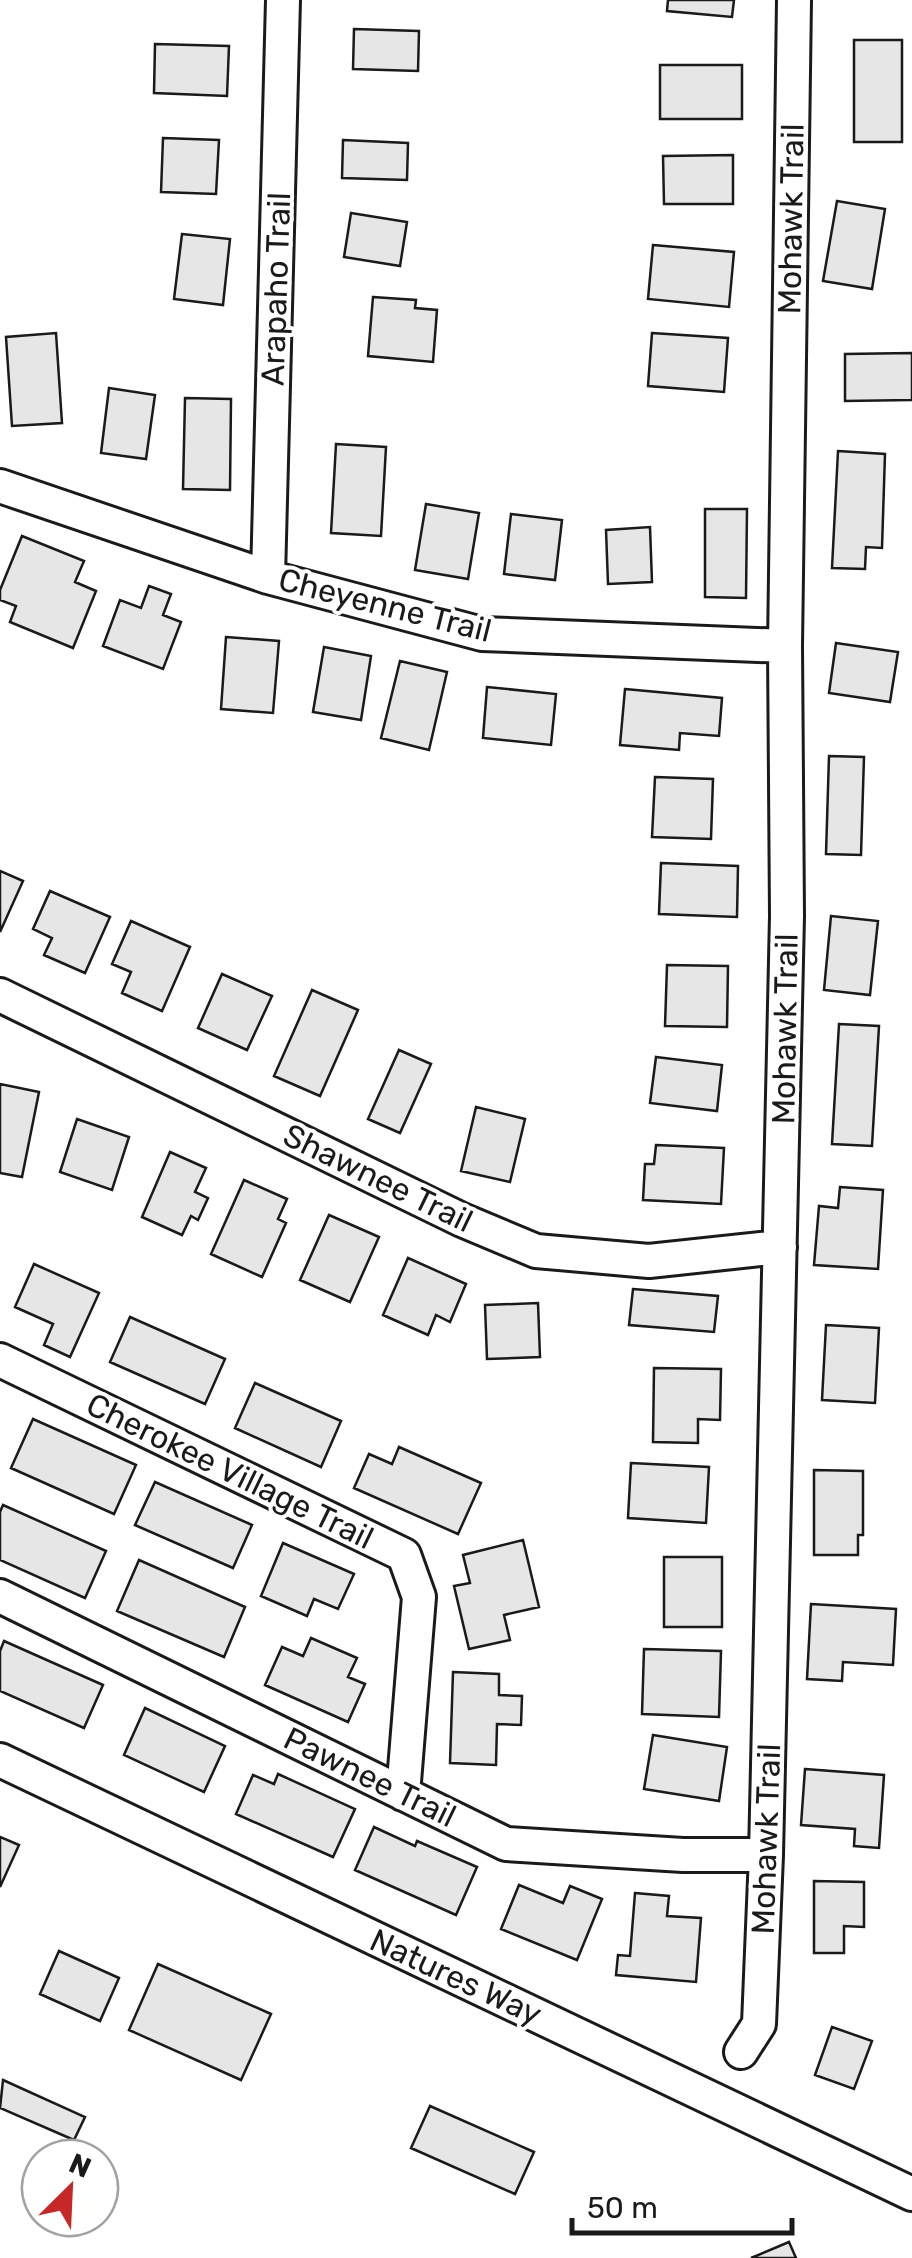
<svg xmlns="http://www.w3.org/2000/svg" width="912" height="2258" font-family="Rubik,sans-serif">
  <rect width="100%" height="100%" fill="#fff"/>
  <path fill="#e6e6e6" stroke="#1a1a1a" stroke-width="2.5" d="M668,0H734L732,17L667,11Z
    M354,29L419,31L418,71L353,69Z
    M854,40H902V142H854Z
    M155,44L229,46L227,96L154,93Z
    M660,65H742V119H660Z
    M163,138L219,140L216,194L161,192Z
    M343,140L408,143L407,180L342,178Z
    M733,155V204H664L663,156Z
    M837,201L885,209L872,289L823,281Z
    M351,213L407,222L400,266L344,257Z
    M182,234L230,239L223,305L174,299Z
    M653,245L734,252L729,307L648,299Z
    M373,297L416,300L415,308L437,310L433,362L368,356Z
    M56,333L62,423L12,426L6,337Z
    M652,333L728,338L724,392L648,386Z
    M912,353V400L845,401V354Z
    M109,388L155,395L146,459L101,453Z
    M185,398L231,399L230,490L183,489Z
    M336,444L386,447L381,536L331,533Z
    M838,451L885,454L882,548L866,547L865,569L832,568Z
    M426,504L479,513L468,579L415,570Z
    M705,509H747L746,598L705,597Z
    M511,514L562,520L555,580L504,574Z
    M650,527L652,582L608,584L606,530Z
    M22,536L84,561L75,582L96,591L73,648L10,622L16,606L0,600V590Z
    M149,586L171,594L163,615L181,622L163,669L103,646L120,600L141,608Z
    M226,637L279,641L273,713L221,709Z
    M836,643L898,652L890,702L829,693Z
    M324,647L371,656L361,720L313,712Z
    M400,661L447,672L429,750L381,738Z
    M487,687L556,694L551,745L483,738Z
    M625,689L722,698L719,736L680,733L679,750L620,745Z
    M829,756L864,757L861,855L826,854Z
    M655,777L713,779L711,839L652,837Z
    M661,863L738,866L737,917L659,914Z
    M0,871L23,881L0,932Z
    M50,891L110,917L85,973L44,955L52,938L33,929Z
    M831,916L878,921L870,995L824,990Z
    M131,921L190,947L162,1011L122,993L131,972L112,964Z
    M667,965L728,966L727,1027L665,1026Z
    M222,974L272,996L247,1050L198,1028Z
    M312,990L358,1010L320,1096L274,1076Z
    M839,1024L879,1026L872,1146L832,1144Z
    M399,1050L431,1064L400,1133L368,1119Z
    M656,1057L722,1065L717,1111L650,1103Z
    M0,1084L39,1092L22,1177L0,1173Z
    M476,1107L525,1119L510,1182L461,1171Z
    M77,1119L129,1137L112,1190L60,1172Z
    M656,1145L724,1148L721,1204L643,1200L645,1164H654Z
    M170,1152L206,1168L195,1192L208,1198L198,1220L191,1216L182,1235L142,1217Z
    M244,1180L287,1199L278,1219L286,1223L262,1277L211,1254Z
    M840,1187L883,1190L878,1269L814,1265L819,1206L838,1208Z
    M329,1215L379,1237L350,1302L300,1280Z
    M408,1258L466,1284L450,1322L436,1315L428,1335L383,1315Z
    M34,1264L99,1293L70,1357L44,1345L53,1324L15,1307Z
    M633,1289L718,1296L714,1332L629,1325Z
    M538,1303L540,1357L487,1359L485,1305Z
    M130,1317L225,1359L205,1404L110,1362Z
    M826,1325L879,1328L875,1403L822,1400Z
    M654,1368L721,1369L720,1420L698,1419V1443L653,1442Z
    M255,1383L341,1421L321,1467L235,1428Z
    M33,1419L136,1465L114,1514L11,1468Z
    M399,1447L481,1483L458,1534L354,1488L369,1454L392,1464Z
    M631,1463L709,1467L706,1523L628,1518Z
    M814,1470L863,1471V1535H858V1555H814Z
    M155,1482L252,1525L233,1568L135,1525Z
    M3,1505L106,1551L85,1598L0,1560V1512Z
    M523,1540L539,1607L504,1615L510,1640L469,1649L454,1586L470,1583L463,1555Z
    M283,1543L354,1574L338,1609L314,1599L307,1616L261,1596Z
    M664,1557H722V1627H664Z
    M139,1560L245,1607L224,1657L117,1611Z
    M811,1604L896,1609L893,1665L843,1662L842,1681L807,1679Z
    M311,1638L357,1658L348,1677L365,1684L348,1722L265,1685L282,1647L303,1656Z
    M4,1641L103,1685L84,1728L0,1691V1651Z
    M644,1649L721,1651L719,1717L642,1714Z
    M453,1672L499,1674V1695L522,1696L521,1725L497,1724L496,1765L450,1763Z
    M145,1708L225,1746L204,1792L124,1755Z
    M653,1735L727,1747L719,1801L644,1789Z
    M805,1769L884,1775L879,1848L854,1846L855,1829L801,1825Z
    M278,1774L355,1809L333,1857L236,1814L253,1775L274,1784Z
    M374,1827L415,1846L417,1841L477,1867L456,1915L355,1870Z
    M0,1837L19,1845L0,1887Z
    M814,1881L864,1882V1927L844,1926V1953H814Z
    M519,1885L563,1903L570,1886L602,1899L577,1960L501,1929Z
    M635,1893L669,1896L667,1916L701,1918L696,1982L616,1975L618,1955L630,1956Z
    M59,1951L119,1978L100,2021L40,1994Z
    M158,1964L271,2014L241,2080L129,2030Z
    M832,2027L872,2041L854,2089L815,2075Z
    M3,2080L85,2117L74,2140L0,2108Z
    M430,2106L534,2152L515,2194L411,2148Z
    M789,2242L796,2258H751Z"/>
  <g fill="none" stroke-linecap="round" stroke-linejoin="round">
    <defs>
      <path id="minor" d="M0,486L268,577L482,634L785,646
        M268,577L283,0
        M0,995L462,1220L536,1251L649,1261L780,1247
        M0,1360L404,1555L419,1597L403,1794
        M0,1596L506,1844L683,1855H766
        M0,1760L912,2194
        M741,2052L759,2024L766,1855L787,916L785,646L794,0"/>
    </defs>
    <use href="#minor" stroke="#1a1a1a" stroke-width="38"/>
    <use href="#minor" stroke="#fff" stroke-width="32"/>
  </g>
  <g text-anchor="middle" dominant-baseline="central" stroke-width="8" stroke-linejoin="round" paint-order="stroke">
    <g font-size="32" fill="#1a1a1a" stroke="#fff">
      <text transform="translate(791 219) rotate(-89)">Mohawk Trail</text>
      <text transform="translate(276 289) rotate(-88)">Arapaho Trail</text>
      <text transform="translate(385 605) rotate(14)">Cheyenne Trail</text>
      <text transform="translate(785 1029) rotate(-89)">Mohawk Trail</text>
      <text transform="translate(378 1178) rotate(26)">Shawnee Trail</text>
      <text transform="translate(230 1471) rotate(26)">Cherokee Village Trail</text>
      <text transform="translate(370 1777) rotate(26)">Pawnee Trail</text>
      <text transform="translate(766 1839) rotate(-88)">Mohawk Trail</text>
      <text transform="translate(456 1977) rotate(25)">Natures Way</text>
    </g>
  </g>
  <g transform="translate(70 2188) rotate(24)"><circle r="48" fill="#ffffff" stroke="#a3a3a3" stroke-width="2.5"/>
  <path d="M0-8L18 38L0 25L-18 38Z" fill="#c62828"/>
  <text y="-15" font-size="28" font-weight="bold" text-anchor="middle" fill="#1a1a1a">N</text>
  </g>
  <path d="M572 2218v15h220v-15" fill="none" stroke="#1a1a1a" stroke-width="5"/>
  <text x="587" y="2218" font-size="30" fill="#1a1a1a" stroke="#ffffff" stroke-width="8" paint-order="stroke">50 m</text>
</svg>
